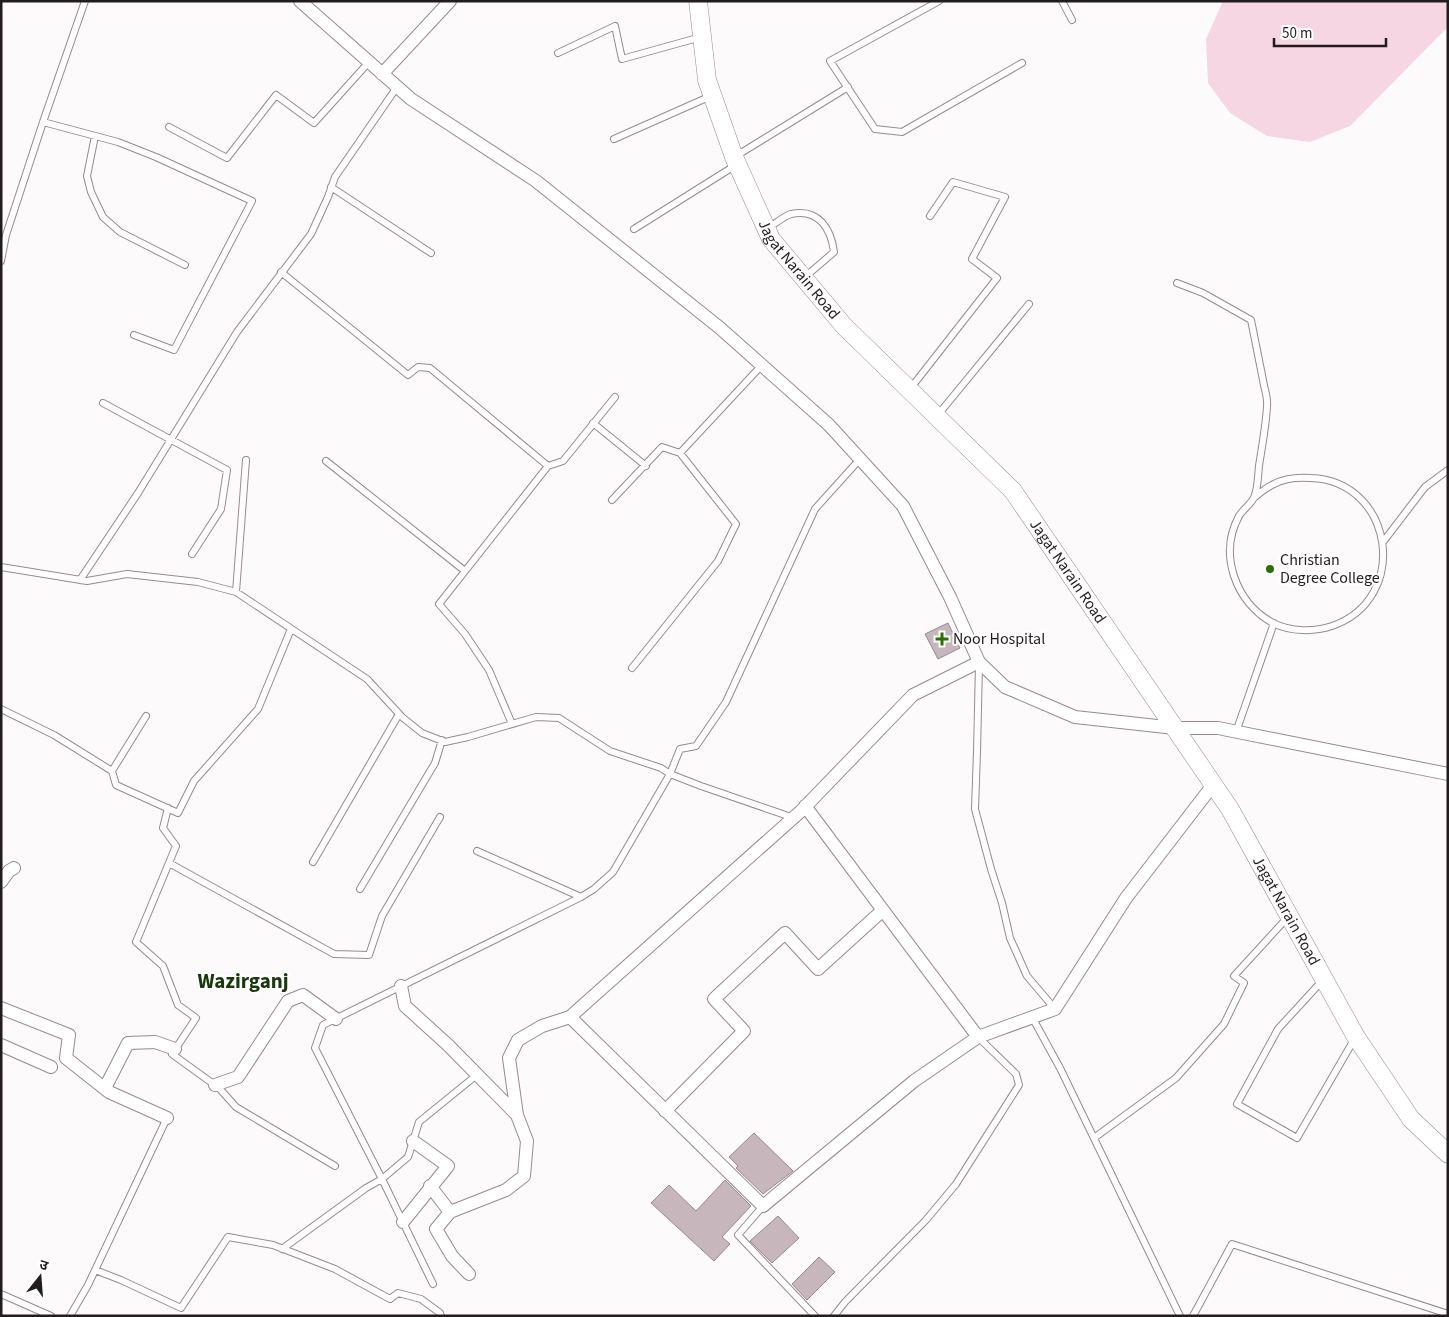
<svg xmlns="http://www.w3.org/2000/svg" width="1449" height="1317" font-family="'Source Sans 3','Noto Sans Devanagari',sans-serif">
  <rect width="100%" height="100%" fill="#fdfafb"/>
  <path fill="#f6d6e2" d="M1223,1H1448V27L1350,126L1310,142L1267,136L1230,113L1208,83L1206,39Z"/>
  <path fill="#c7b7bd" stroke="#99898f" d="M948,623L960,648L938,659L925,634Z
    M754,1133L793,1171L763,1194L736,1168L738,1166L729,1157Z
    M725,1180L751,1206L722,1237L730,1244L714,1261L651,1203L669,1185L696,1211Z
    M778,1216L799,1238L772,1263L750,1241Z
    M819,1257L835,1272L807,1300L792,1284Z"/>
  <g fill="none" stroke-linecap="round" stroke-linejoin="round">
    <defs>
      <path id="lane" d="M939,1L830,61L875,129L902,132L1022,63
        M1062,1L1072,20
        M558,53L615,26L622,59L701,37
        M43,122L118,142L156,157L252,201L174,350L134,335
        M169,127L227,158L276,95L314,123L369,62
        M95,136L87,176L91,192L103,217L120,232L185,265
        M614,139L711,96
        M736,156L848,87
        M331,187L431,253
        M768,228C775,224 784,216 791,214C818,208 831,228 834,252L805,277
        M634,229L736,165
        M1,261L6,235L43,122L85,1
        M281,272L408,375L418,367L430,368L548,466
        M1177,283L1203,293L1251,320C1255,340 1259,360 1263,380C1264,388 1268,397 1267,406C1266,426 1262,446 1259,466C1258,475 1258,487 1255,495C1253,503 1243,509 1239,516C1218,555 1236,603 1273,623C1291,632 1314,632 1332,626C1411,599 1394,481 1311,478C1299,477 1285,478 1274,484C1267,487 1261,492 1255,497
        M910,389L997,278L972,259L1005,197L953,182L930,216
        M103,403L227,470L221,509L192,554
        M937,416L1029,304
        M593,423L646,466
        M326,461L465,571
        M612,500L662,447L680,453L762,365
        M1383,542L1425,487L1448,470
        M1,567L87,581L127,574L198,582L236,592L367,679L402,717L422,733L445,742L468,737L536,717L559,718L610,751L661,768L670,774L701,786L794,818
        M80,580L138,493L237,332L311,234L328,197L335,177L397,87
        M236,592L246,460
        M979,664L977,752L975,809L991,869L1002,903L1010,938L1027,976L1055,1009
        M632,668L718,561L736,524L680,453
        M1,709L54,735L112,771L116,785L178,813L194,781L258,709L291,629
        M512,724L489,670L465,634L439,604L548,466L563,461L615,397
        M1236,732L1274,623
        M112,771L146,716
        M168,808L163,828L176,846L136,942L163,966L178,1005L196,1018L172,1054L219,1088L236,1107L335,1166
        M477,851L581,897L594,889L613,872L670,774L680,749L696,746L726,702L815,509L860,459
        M313,862L399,714
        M169,863L334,954L369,955L382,916L440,817
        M360,889L435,763L442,740
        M1322,981L1278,1029L1237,1104L1297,1138L1355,1038
        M1032,1017L1060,1068L1180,1316
        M1094,1138L1176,1078L1224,1024L1244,983L1234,976L1288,917
        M763,1206L738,1235L815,1316
        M282,1249L366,1188L382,1179L408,1157L419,1122L478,1074
        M95,1270L121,1280L181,1308L228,1237L273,1245L335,1269L390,1299L398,1293L421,1299L440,1313L441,1316
        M433,1284L382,1179L315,1048L323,1025L581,897
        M1,1294L51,1316
        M70,1316L88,1285L167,1118
        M834,1316L845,1302L926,1220L956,1184L1019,1085L1016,1074L978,1037
        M1193,1316L1232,1244L1448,1314"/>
      <path id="street" d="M300,1L411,99L536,181L720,328L829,425L903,506L950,597L979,662L1005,687L1075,717L1175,728H1218L1448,774
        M382,74L450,1
        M805,806L978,1037
        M1,882L9,871L14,868
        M401,986L405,1006L448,1045L517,1115
        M1,1008L69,1035L66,1058L109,1092L167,1118
        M570,1017L763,1206L914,1081L978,1037L1055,1009L1126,898L1213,785
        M1,1045L51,1067
        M215,1085L238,1077L288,1001L303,995L336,1019
        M105,1088L128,1043L155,1042L175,1049
        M665,1111L744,1031L714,999L785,933L818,969L883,910
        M430,1186L450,1212
        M403,1222L448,1166L413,1141
        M469,1274L452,1256L436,1229L450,1212L506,1190L524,1176L527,1141L517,1115L509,1058L518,1040L542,1026L570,1017L801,811L913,695L979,662"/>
      <g id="secondary">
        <path id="s1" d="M698,1L707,80L734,157L771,239L844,326L1013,491L1230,809L1356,1037L1411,1119L1448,1154"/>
      </g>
    </defs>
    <use href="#lane" stroke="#99898f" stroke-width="8"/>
    <use href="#street" stroke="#99898f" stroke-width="14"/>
    <use href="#secondary" stroke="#99898f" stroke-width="19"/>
    <use href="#lane" stroke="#fff" stroke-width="6"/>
    <use href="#street" stroke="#fff" stroke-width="12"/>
    <use href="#secondary" stroke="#fff" stroke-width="18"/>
  </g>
  <g fill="#2e6f05" stroke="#fff" stroke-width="2">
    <circle cx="1270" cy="569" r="5"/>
    <path d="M939.5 631.5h5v5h5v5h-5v5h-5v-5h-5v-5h5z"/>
  </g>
  <g text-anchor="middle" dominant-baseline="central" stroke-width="4" stroke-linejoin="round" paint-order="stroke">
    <g font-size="16" fill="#221c1f" stroke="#fff">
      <text stroke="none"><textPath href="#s1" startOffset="292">Jagat Narain Road</textPath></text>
      <text stroke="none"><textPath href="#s1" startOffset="698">Jagat Narain Road</textPath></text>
      <text stroke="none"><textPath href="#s1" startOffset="1102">Jagat Narain Road</textPath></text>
    </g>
    <g font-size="16" fill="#221c1f" stroke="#fff" text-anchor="start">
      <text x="1280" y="560">Christian<tspan x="1280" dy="18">Degree College</tspan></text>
      <text x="953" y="639">Noor Hospital</text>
    </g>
    <g font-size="21" font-weight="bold" fill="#19380b" stroke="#fff">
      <text x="243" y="981">Wazirganj</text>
    </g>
  </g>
  <rect width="1449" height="1317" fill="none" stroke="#221c1f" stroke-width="5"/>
  <g transform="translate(40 1277) rotate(17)" stroke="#ffffff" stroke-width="4" paint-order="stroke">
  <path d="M0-4L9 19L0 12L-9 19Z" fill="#221c1f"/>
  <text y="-8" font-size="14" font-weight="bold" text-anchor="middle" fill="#221c1f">उ</text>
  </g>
  <path d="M1274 38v8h112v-8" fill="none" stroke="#221c1f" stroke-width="2.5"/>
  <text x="1282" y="38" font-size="15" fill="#221c1f" stroke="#ffffff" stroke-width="4" paint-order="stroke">50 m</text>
</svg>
